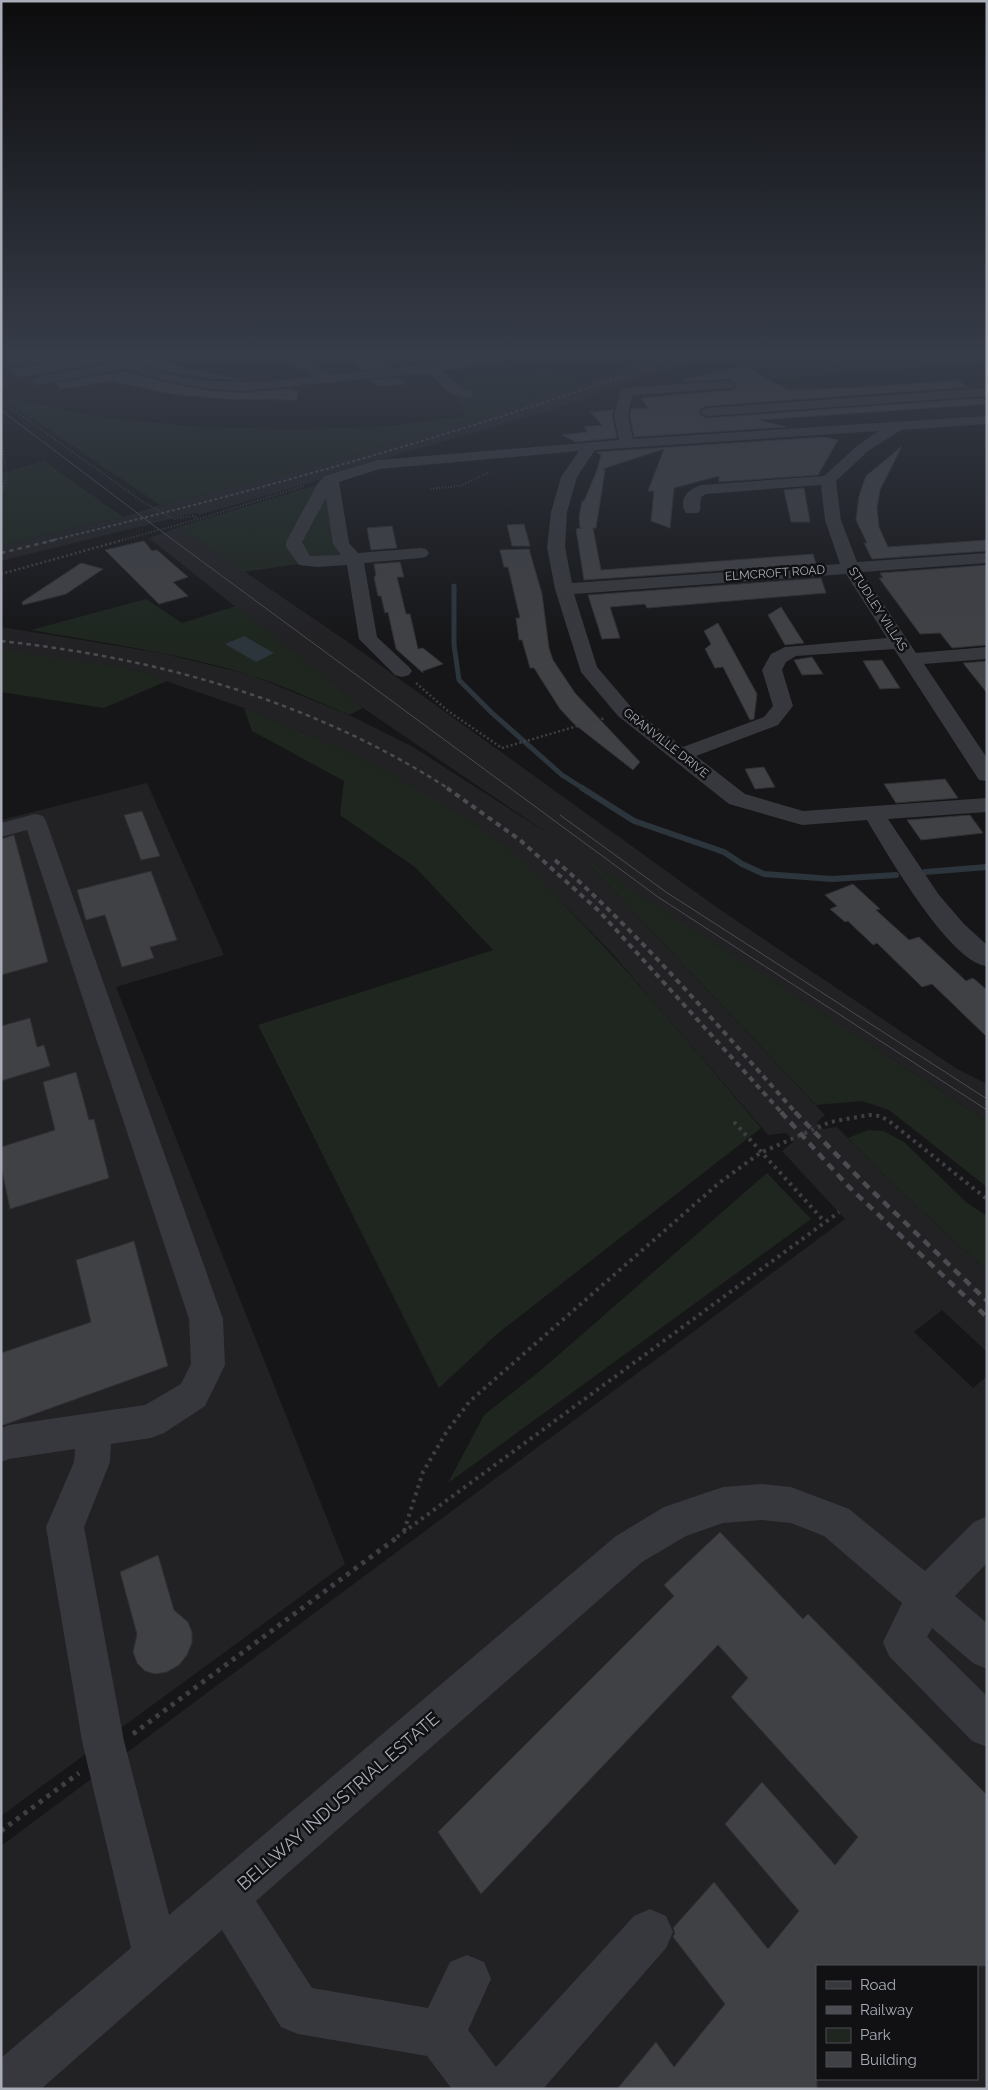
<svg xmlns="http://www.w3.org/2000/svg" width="988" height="2090" font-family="Raleway,sans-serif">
  <rect width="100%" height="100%" fill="#161618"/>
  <path fill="#222225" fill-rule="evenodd" d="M675,351H715L552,410L376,461L374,464L199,515L195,513L1,561V545L123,517L160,505L329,462L471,421L586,383Z
    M179,527L348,642L722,911L957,1069L987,1084V1121L584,859L825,1115L817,1122L823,1129L837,1127L891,1182L987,1271V1352L942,1310L914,1332L973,1388L987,1376V2089H1V1846L845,1219L782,1151L794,1141L786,1133L768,1135L610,951L542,882L502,845L454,812L309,735L244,708L134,670L1,656V627L161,653L251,675L349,715L413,747L553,837L363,708L149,538ZM817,1966H977V2079H817Z
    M147,783L224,955L116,987L345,1564L1,1816V820Z"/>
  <path fill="#1e261f" d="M733,351H987V362L775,379Z
    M550,367L586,383L471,421L329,462L160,505L6,401L13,399L96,416L195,427L290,429L382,427L466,416L447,382Z
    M44,461L123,517L1,545V473Z
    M328,483L346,557L243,572L179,527L316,485Z
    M146,599L182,623L236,606L363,708L349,715C317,701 284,686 250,675C179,653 105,643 31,630Z
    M1,649L134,670L167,681L104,708L1,692Z
    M244,708C334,744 423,785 501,844C528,864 551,891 574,915C640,983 700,1056 761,1128L497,1334L439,1388L258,1025L493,950L416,868L340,815L344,781L252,731Z
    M582,857L987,1121V1187L889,1110L862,1101L816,1105Z
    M868,1130L883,1131L904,1142L967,1203L987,1216V1271L891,1182L848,1138Z
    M767,1173L811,1219L448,1483L484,1415L540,1371Z"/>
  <path fill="#2c353c" d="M244,636L274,653L256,662L225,644Z"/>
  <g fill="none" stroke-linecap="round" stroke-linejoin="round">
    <path stroke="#2c353c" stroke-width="5" d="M454,586V645L459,680L492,713L562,775L584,789"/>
    <path stroke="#2c353c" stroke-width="6" d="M582,788L634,821L724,852L742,864L764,874L832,879L896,875
      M925,872L987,867"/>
  </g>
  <path fill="#404145" stroke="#303034" d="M36,351H50L16,357L7,363L2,356Z
    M109,351H132L184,368L245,380L208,378L171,372L132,361Z
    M341,351H371L388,367L361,370Z
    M92,353L107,362L18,377L9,365L16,369L85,357Z
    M745,366L788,390L853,388L958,380L968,387L708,406L703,407L699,411L701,416L708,418L982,398L987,404L759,420L786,427L634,437L630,416L631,409L648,408L641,398L733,390L737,385L728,379L686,382L682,380Z
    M125,371L172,384L212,391L243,393L286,389L298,391L297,400L226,399L172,394L111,381L60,389L56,383Z
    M399,378L406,384L377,386L371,380Z
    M614,410L612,416L617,438L576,442L562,435L588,432L584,427L602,425L590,412Z
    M823,437L838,440L818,475L719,482V476L674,488L670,528L651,521L654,491H648L664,449L602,469L605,470L596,528H593L601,570L813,554L816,564L584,580L576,529L582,528H580L579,517L582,501H584L597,470L601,455L596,452Z
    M902,446L880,490L877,508L879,527L888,547L987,540V551L872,559L864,543H867L856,520L859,496L866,476Z
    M804,488L810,522H791L784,490Z
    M524,524L530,546H512L507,525Z
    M392,526L397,548L371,550L367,528Z
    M144,541L152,551L157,550L188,577L173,582L188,596L159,604L105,550Z
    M529,549L542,594L549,648L553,660L575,693L640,762L633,770L574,724L560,709L534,668H530L522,640H519L516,618H520L508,567H504L500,550Z
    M400,562L404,577H397L406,614H410L418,649L423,648L443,664L423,671V673L396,649L388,612L385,613L381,596H378L374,577L376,576L374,564Z
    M81,563L103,569L66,594L23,605L22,602Z
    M987,565V645L952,648L940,633L920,634L879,578H883L880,573Z
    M821,578L826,593L647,608L645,604L610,607L620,638L602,639L588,595Z
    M781,607L804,643L785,645L768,615Z
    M718,623L757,694L754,719L750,720L723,667L715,668L705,649L711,644L704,631Z
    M812,657L823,674L802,675L794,660Z
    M882,660L900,688L880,689L863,661Z
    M987,661V693L963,663Z
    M764,767L775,787L755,789L745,769Z
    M945,779L958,798L896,803L884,784Z
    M142,811L160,856L141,860L124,815Z
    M970,815L983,833L921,840L907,820Z
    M14,835L48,962L1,975V839Z
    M151,871L177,940L150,947L154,958L122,967L105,915L86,920L77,890Z
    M853,884L880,909L876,910L909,940L919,937L966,981L973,978L987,990V1037L932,984L922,987L877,943L873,945L848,921L845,922L830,909L837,906L825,895Z
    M30,1018L37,1047L44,1045L50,1066L1,1081V1026Z
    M76,1072L89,1120L94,1119L109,1178L10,1209L1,1166V1147L55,1130L43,1082Z
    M134,1241L168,1366L1,1426V1353L91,1322L76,1260Z
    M720,1532L803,1619L808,1614L987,1795V1966H817V2089H617L656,2042L674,2067L725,2004L673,1937L675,1933L673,1928L714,1882L768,1949L799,1911L725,1824L762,1782L835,1865L858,1837L731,1697L748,1678L718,1645L481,1894L438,1832L674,1596L664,1585Z
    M158,1555L174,1610L188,1622L192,1632V1643L187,1655L179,1665L167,1672L155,1674L145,1671L137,1663L133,1652L137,1634L120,1572Z"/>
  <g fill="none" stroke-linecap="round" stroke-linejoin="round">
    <path stroke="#3d3f44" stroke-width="2" stroke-dasharray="1 2" stroke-linecap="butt" d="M754,351L778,375L844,369
      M826,351L845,369L987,358
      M831,356L874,365
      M1,381L8,383L1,388
      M1,401L143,502L174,519L193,516L198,519
      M1,439L7,475L1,496
      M430,489L460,486L490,472
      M119,541L199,519L304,486"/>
    <path stroke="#3d3f44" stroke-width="2.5" stroke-dasharray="2 2.5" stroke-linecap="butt" d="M1,574L123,540
      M416,683L448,711L502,748L605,718"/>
    <path stroke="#3d3f44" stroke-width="4" stroke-dasharray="3 4.5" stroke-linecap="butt" d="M734,1122L824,1221
      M404,1531L423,1472L447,1431L470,1401L719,1183L760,1153L830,1122L869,1115L880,1116L889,1121L987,1199
      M397,1537L839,1212"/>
    <path stroke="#3d3f44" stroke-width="5" stroke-dasharray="4 5.5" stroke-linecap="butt" d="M133,1734L399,1536
      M1,1831L79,1773"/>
    <path fill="#37383d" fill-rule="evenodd" d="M62,351H91L85,355L16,367L9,363L16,359Z
      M92,351C113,351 113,356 131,363C144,367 158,370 171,374C220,386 267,382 315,377L271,351H287L332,375L442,363L512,351L556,352L550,356L512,359L443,371L460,387L472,391L474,394L467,398L450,393L431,375L426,373L243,391L212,389L172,382L125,369L37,385L30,381L37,377L112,363Z
      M728,381L735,385L733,388L632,395L628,416L633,439L987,416V424L901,430L868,451L836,481L841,520L857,562L987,553V563L862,572L916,653L987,647V659L924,664L987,758V781L979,780L894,649L796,656L786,662L782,670L793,706L778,725L696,756L745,794L803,811L987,798V812L888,819L939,895L964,924L987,945V966C950,963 886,852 867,820L802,825L729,804L618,716L581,672L555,589L547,547L551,512L561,477L579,451L379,469L339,482L349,543L358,553L420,548L426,549L429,553L426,557L420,558L364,563L377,637L409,667L412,671L409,675L402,677L395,675L359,639L347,565L317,567L299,565L286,547V542L318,483L325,476L378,460L619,440L614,416L621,388ZM879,431L858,445L824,476L702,485C689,488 677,500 686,513H698L700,510L701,497L706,494L821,485L825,520L840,564L572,583L565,547L567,512L577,477L595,450ZM326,498L333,544L341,555L310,556L302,542ZM846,574L887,638L785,647L771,654L762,670L773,706L764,717L683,747L632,708L597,667L574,594Z
      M987,388V396L708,416L703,415L701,412L703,409L708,408Z
      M35,814L43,816L46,821L223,1319L225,1365L205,1406L164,1433L151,1438L111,1444L110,1462L84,1527L124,1741L169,1915L616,1536L664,1507L723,1487L762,1484L791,1487L849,1509L925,1571L974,1522L987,1516V1563L955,1596L987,1623V1669L973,1663L932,1628L927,1637L987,1696V1747L972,1741L889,1656L883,1642L902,1603L824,1536L791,1523L762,1520L723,1523L686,1536L642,1562L256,1901L312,1988L428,2008L450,1962L467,1955L484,1962L491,1979L468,2030L496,2067L634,1916L650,1909L666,1916L673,1932L666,1948L543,2089H452L427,2056L298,2034L281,2027L222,1930L41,2089H1V2058L131,1948L82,1741L46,1527L74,1462L75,1449L9,1459L1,1462V1428L9,1425L145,1405L181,1384L191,1364L189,1319L27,830L1,837V823Z"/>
    <path stroke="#4a4c52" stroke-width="1" d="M1,410L165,534L658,897L987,1110
      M560,815L666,892L987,1099"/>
    <path stroke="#4a4c52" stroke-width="2" stroke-dasharray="3 2.5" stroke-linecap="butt" d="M49,541C267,489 482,428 692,351"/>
    <path stroke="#4a4c52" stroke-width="2.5" stroke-dasharray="4.5 4" stroke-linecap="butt" d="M1,553L55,540
      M1,641C159,658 315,702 449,789"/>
    <path stroke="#4a4c52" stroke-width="4" stroke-dasharray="5.5 4.5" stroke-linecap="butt" d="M447,788L520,840L599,911L782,1113
      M555,860C643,937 718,1026 796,1113"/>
    <path stroke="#4a4c52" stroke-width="4.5" stroke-dasharray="8 6" stroke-linecap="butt" d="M781,1112L848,1186L987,1317
      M795,1112L867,1186L987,1301"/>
  </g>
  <linearGradient id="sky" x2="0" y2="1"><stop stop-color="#0c0c0d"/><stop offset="0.55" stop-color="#363c48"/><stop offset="1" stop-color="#363c48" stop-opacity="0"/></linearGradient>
  <rect width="988" height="644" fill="url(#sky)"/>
  <g text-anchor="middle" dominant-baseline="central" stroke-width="5" stroke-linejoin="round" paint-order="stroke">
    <g font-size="12" fill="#a8adb8" stroke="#111113">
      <text transform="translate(775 573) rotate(-4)">ELMCROFT ROAD</text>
      <text transform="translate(878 609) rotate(57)">STUDLEY VILLAS</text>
      <text transform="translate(666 743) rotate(38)">GRANVILLE DRIVE</text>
    </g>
    <g font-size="18" fill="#a8adb8" stroke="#111113">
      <text transform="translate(338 1801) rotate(-41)">BELLWAY INDUSTRIAL ESTATE</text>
    </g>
  </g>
  <rect width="988" height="2090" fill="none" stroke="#a8adb8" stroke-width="5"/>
  <rect x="816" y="1965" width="162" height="115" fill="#111113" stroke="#4d4f55"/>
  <rect x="826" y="1981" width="25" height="8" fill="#37383d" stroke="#4d4f55"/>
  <text x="860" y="1990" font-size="15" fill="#a8adb8">Road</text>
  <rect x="826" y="2006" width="25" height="8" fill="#4a4c52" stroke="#4d4f55"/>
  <text x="860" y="2015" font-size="15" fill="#a8adb8">Railway</text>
  <rect x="826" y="2028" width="25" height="15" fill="#1e261f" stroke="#4d4f55"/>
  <text x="860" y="2040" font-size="15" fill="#a8adb8">Park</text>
  <rect x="826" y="2052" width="25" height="15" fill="#404145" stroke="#4d4f55"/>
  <text x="860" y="2065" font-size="15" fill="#a8adb8">Building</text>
</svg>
